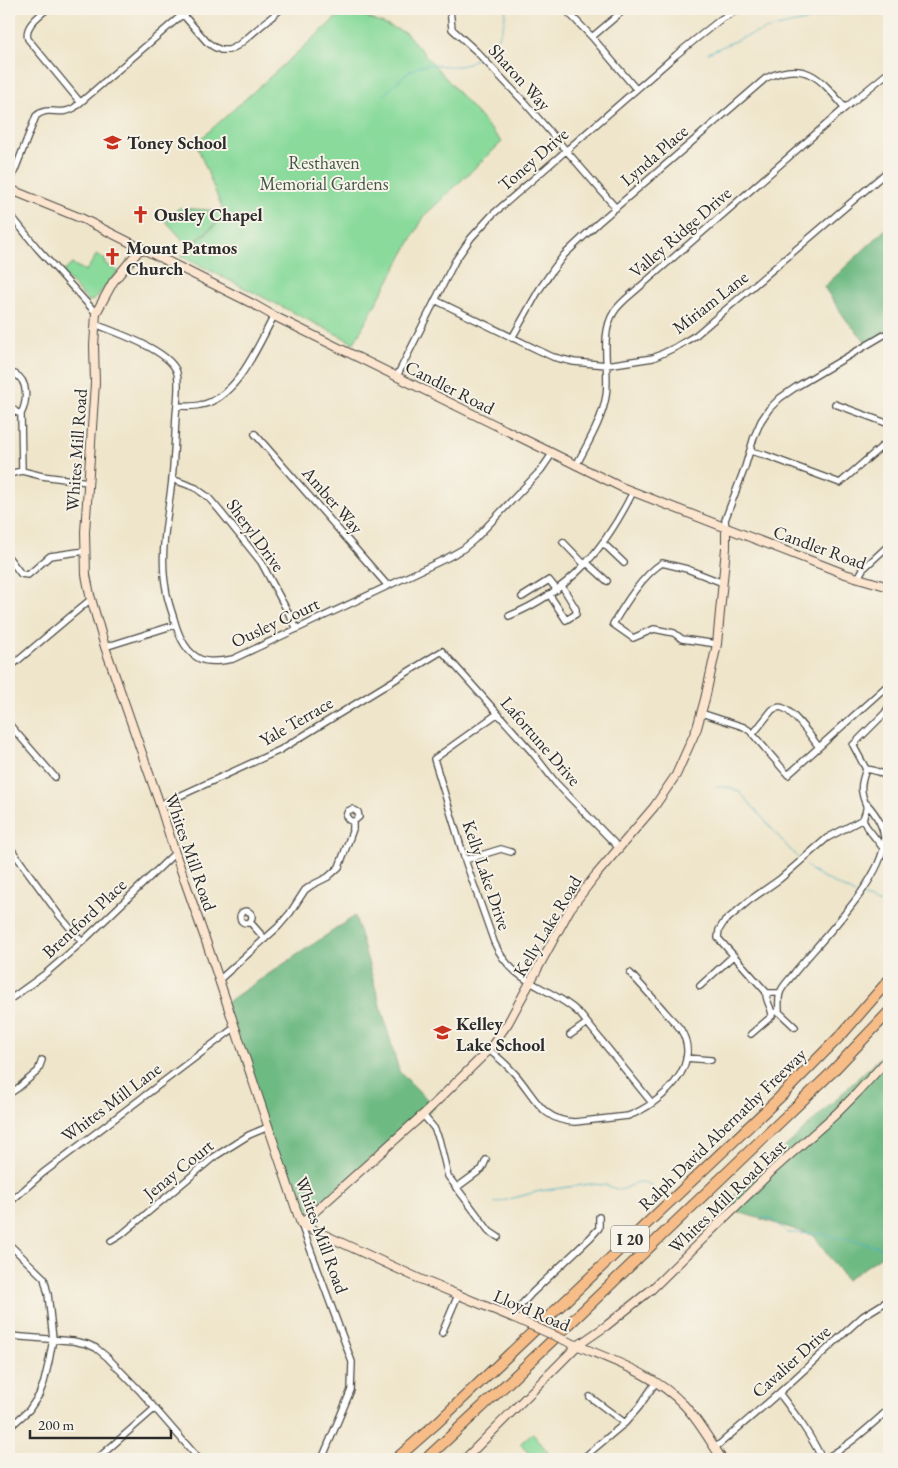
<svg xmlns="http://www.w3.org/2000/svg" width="898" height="1468" font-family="'EB Garamond',serif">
  <rect width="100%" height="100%" fill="#f7f3e8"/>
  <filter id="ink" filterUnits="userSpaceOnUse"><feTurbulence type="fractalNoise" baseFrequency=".02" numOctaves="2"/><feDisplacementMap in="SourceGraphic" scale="10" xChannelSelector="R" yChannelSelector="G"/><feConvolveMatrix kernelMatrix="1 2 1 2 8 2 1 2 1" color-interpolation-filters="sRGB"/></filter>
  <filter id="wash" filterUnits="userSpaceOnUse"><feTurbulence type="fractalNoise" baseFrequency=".0096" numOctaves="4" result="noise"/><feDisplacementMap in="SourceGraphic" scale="20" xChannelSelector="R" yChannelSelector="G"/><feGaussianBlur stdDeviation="1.12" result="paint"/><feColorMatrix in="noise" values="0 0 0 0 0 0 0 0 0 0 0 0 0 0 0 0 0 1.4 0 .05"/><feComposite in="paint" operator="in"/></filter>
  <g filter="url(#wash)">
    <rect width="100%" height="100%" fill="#efe5ca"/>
    <path fill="#89da9b" stroke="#5a8263" d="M346,9L406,33L502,142L425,215L354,343L181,256L225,216L196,143Z
      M179,208L222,211L224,216L189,247L165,220Z
      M97,254L106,260L104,263L118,271L94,300L88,301L62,273L72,264L86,271Z
      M532,1433L548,1452L540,1459H534L520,1444Z"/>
    <path fill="#6eba83" stroke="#4c7257" d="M889,226V331L868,344L847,321L824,287Z
      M355,916L399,1071L435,1107L307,1214L282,1173L224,1004Z
      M889,1049V1251L846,1280L813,1235L722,1207Z"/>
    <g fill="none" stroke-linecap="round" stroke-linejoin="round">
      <path stroke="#44b0c1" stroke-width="1" d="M708,53L744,37L768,29L850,11L869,14L889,13
        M481,54C500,38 503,33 506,9
        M384,95C394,86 405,72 418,67C440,59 455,76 478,57
        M716,786L732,788L740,792L786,845L798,858
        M804,863L813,872L855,894
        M862,897L889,907
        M495,1203L540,1191L590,1184L605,1185L620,1190C636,1185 636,1177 653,1186
        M762,1217L771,1219L788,1233L822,1234L868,1244L889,1250"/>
    </g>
  </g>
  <g filter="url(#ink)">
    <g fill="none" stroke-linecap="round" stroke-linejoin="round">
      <defs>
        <path id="street" d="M47,9C38,17 24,26 28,39L80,102
          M178,9L207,42L214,47L221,50H229L237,46L247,38L281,9
          M450,9L452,29L476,51L525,103L616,208
          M565,9L592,37L636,89
          M592,37L625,9
          M9,185L36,116C49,105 58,117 74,108L183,14
          M9,213L38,249L96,313
          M435,300L538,350L553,357L574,362L607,365L653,358L676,347L696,335L889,170
          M95,324C117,333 166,349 176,370C180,378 177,406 176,415C175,437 174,458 172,480C168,516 159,553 166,589C167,599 171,609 174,619C178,634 185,652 200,659C209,663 223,661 233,659L447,558L463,549L474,540L541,470L552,454
          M512,338L539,290L552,271L564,255L598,223L766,78C806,59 821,79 845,108
          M397,376L455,261L471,238L492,215L676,55L721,19L740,9
          M9,378L15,374C29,381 27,402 21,414L16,412L9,405
          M835,404L889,424
          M177,406C185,406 193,407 200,405C237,399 258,345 274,316
          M21,414L22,471
          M255,434L388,586
          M750,451L765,455L840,483L889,440
          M576,466C587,444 602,421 606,396C610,370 599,335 614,312C619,304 628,297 635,291L845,108L889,72
          M9,474L22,471L42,476L88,482
          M172,479L196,488L201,492L208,497L220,511L261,562L297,629
          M726,528L725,520L745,467L754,437L761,421L769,409L780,398L796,387L889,332
          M563,542L585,565
          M603,543L624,563
          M9,558L21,574L28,575L50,556L85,551
          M587,563L607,581
          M858,578L863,569L889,545
          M549,594L566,620L576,614V609L562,586
          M522,597L549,580L557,590
          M509,616C570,591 604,550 633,492
          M717,644L682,639L674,633L654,629L633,638L613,624C625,604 642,576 662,563L687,569L723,583
          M105,647L175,625
          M9,668L91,599
          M701,713L744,727L750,731L788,775L889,684
          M497,714L434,759L465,860L494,942C513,986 550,985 580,1014L652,1103
          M9,724L55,777
          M753,734L772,710C776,708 779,706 783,708C793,711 812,738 819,747
          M866,769C875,770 883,773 889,779
          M160,805L280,750L442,651L532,752L556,783L619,848
          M9,846L59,915L82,942
          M883,848L866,826L863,819C870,801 864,807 862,792C860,784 864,776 866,769L853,745L885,713L889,706
          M465,860L501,849L511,852
          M240 917a6 6 0 1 1 12 0a6 6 0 1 1-12 0Z
          M250,922L265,939
          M219,980L278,927L290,913L305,890L312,885L328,877L339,867L353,829V822L359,817L358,812L352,809L348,811L346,816L349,820L353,822
          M700,986L733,956
          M780,993H767L718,938L719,930L724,922L750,900L780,879L827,838L863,819
          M9,1000L45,974L82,942L175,853
          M776,1012H779L795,1027
          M779,1012C779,1007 778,999 780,993C782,986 791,978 795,972C818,943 888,875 884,837C883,824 875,813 867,804
          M751,1034L772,1016C772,1007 765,1001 766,992
          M570,1035L587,1023
          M489,1050C498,1057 507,1065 515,1074C535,1096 541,1121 575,1122L628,1116C660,1104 703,1067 681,1030C677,1024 670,1018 666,1013C654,999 642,986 630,973
          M686,1058L711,1060
          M9,1094L18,1088L38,1071L42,1060
          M423,1115L434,1128L439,1139L448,1176L489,1231L498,1237
          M456,1188L482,1169L486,1160
          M9,1203L43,1173L234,1028
          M301,1224L352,1362L351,1390L322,1459
          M111,1241L121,1235L214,1157L249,1135L268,1127
          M9,1244L44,1278L48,1294L53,1339L49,1361L44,1382L39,1395L29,1410L9,1428
          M510,1317L532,1293L591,1237L599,1228V1217
          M442,1333L458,1295
          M9,1336L73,1341L87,1344L96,1348L107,1357L139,1390L199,1459
          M779,1393C795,1414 811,1435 822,1459
          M590,1397L625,1423
          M715,1448L779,1393L863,1316L889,1300
          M97,1459L154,1409
          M582,1459L625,1423L639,1407L656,1382
          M824,1459C849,1446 869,1427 889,1409"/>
        <path id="secondary" d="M9,189L83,219L253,304L274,316L621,487L845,574L889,587
          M141,248L113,282L96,313L94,346L95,383L85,532L86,575L90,595L105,647L160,805L175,853L208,947L301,1224
          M301,1224L426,1112L489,1050L508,1023L570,909L595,876L654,807L676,775L697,728L705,699L717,644L726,548V528
          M301,1224L420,1279L519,1320
          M574,1344C613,1361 655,1374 684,1405C699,1421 710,1441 722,1459
          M465,1459L577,1346L606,1326L652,1289L774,1169L836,1114L857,1093L889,1058"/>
        <path id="highway" d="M396,1459L438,1422L779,1098L843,1033L889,980
          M426,1459L512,1379L830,1074L889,1012"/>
      </defs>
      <use href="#street" stroke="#484743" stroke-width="8"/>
      <use href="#secondary" stroke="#484743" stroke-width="10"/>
      <use href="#highway" stroke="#484743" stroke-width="12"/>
      <use href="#street" stroke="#fff" stroke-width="5.5"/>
      <use href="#secondary" stroke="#fce5cf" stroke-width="8"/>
      <use href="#highway" stroke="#f7bd88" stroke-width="10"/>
      <defs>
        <path id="secondary-bridge" d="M519,1320L571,1343"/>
      </defs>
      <use href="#secondary-bridge" stroke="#484743" stroke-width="10" stroke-linecap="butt"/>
      <use href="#secondary-bridge" stroke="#fce5cf" stroke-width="8"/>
    </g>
  </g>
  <defs>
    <symbol id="school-bare" viewBox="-9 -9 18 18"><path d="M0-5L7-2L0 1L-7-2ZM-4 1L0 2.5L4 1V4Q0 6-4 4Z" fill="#c8321e" stroke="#f7f3e8" stroke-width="2.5" paint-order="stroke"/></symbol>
    <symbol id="church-bare" viewBox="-9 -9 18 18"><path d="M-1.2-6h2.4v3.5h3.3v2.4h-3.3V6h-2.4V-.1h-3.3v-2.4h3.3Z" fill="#c8321e" stroke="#f7f3e8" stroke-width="2.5" paint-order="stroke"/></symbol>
  </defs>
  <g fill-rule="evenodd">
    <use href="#school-bare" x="100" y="130" width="25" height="25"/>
    <use href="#church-bare" x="128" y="202" width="25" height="25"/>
    <use href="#church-bare" x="100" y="244" width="25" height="25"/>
    <use href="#school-bare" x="430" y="1020" width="25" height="25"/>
  </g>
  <g text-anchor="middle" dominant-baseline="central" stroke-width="4" stroke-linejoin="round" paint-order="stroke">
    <rect fill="#f7f3e8" stroke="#686764" stroke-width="1" x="611" y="1225.5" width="38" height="27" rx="4"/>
    <g font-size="16" font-weight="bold" fill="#2b2b2b">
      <text x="630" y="1239">I 20</text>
    </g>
    <g font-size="18" fill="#2b2b2b" stroke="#f7f3e8">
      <text transform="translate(520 77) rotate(48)">Sharon Way</text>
      <text transform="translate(654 155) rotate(-41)">Lynda Place</text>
      <text transform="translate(533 159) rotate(-41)">Toney Drive</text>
      <text transform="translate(680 232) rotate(-41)">Valley Ridge Drive</text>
      <text transform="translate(710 302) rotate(-38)">Miriam Lane</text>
      <text transform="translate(450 387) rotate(27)">Candler Road</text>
      <text transform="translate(76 450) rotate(-86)">Whites Mill Road</text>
      <text transform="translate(333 500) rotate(49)">Amber Way</text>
      <text transform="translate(256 535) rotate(54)">Sheryl Drive</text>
      <text transform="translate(820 547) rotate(20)">Candler Road</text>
      <text transform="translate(275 622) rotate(-25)">Ousley Court</text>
      <text transform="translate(296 721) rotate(-30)">Yale Terrace</text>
      <text transform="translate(541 741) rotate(49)">Lafortune Drive</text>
      <text transform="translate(191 852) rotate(71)">Whites Mill Road</text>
      <text transform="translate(487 875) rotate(71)">Kelly Lake Drive</text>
      <text transform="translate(84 918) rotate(-43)">Brentford Place</text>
      <text transform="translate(547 926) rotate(-59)">Kelly Lake Road</text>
      <text transform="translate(111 1102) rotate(-37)">Whites Mill Lane</text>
      <text transform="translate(722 1129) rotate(-44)">Ralph David Abernathy Freeway</text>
      <text transform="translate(178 1169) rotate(-39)">Jenay Court</text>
      <text transform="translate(727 1196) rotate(-44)">Whites Mill Road East</text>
      <text transform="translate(322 1235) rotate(70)">Whites Mill Road</text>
      <text transform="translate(532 1310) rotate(23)">Lloyd Road</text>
      <text transform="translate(791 1361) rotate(-42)">Cavalier Drive</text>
    </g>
    <g font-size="18" font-weight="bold" fill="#2b2b2b" stroke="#f7f3e8" text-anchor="start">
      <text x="127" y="142">Toney School</text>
      <text x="154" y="214">Ousley Chapel</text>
      <text x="126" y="247">Mount Patmos<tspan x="126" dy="21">Church</tspan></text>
      <text x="456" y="1023">Kelley<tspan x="456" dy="21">Lake School</tspan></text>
    </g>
    <g font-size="18" fill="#425747" stroke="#f7f3e8">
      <text x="324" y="162">Resthaven<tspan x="324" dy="21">Memorial Gardens</tspan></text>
    </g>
  </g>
  <rect width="898" height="1468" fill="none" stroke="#f7f3e8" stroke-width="30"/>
  <path d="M30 1430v8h141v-8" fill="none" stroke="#2b2b2b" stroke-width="2.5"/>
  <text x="38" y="1430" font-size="15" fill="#2b2b2b" stroke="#f7f3e8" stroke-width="4" paint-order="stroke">200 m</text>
</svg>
